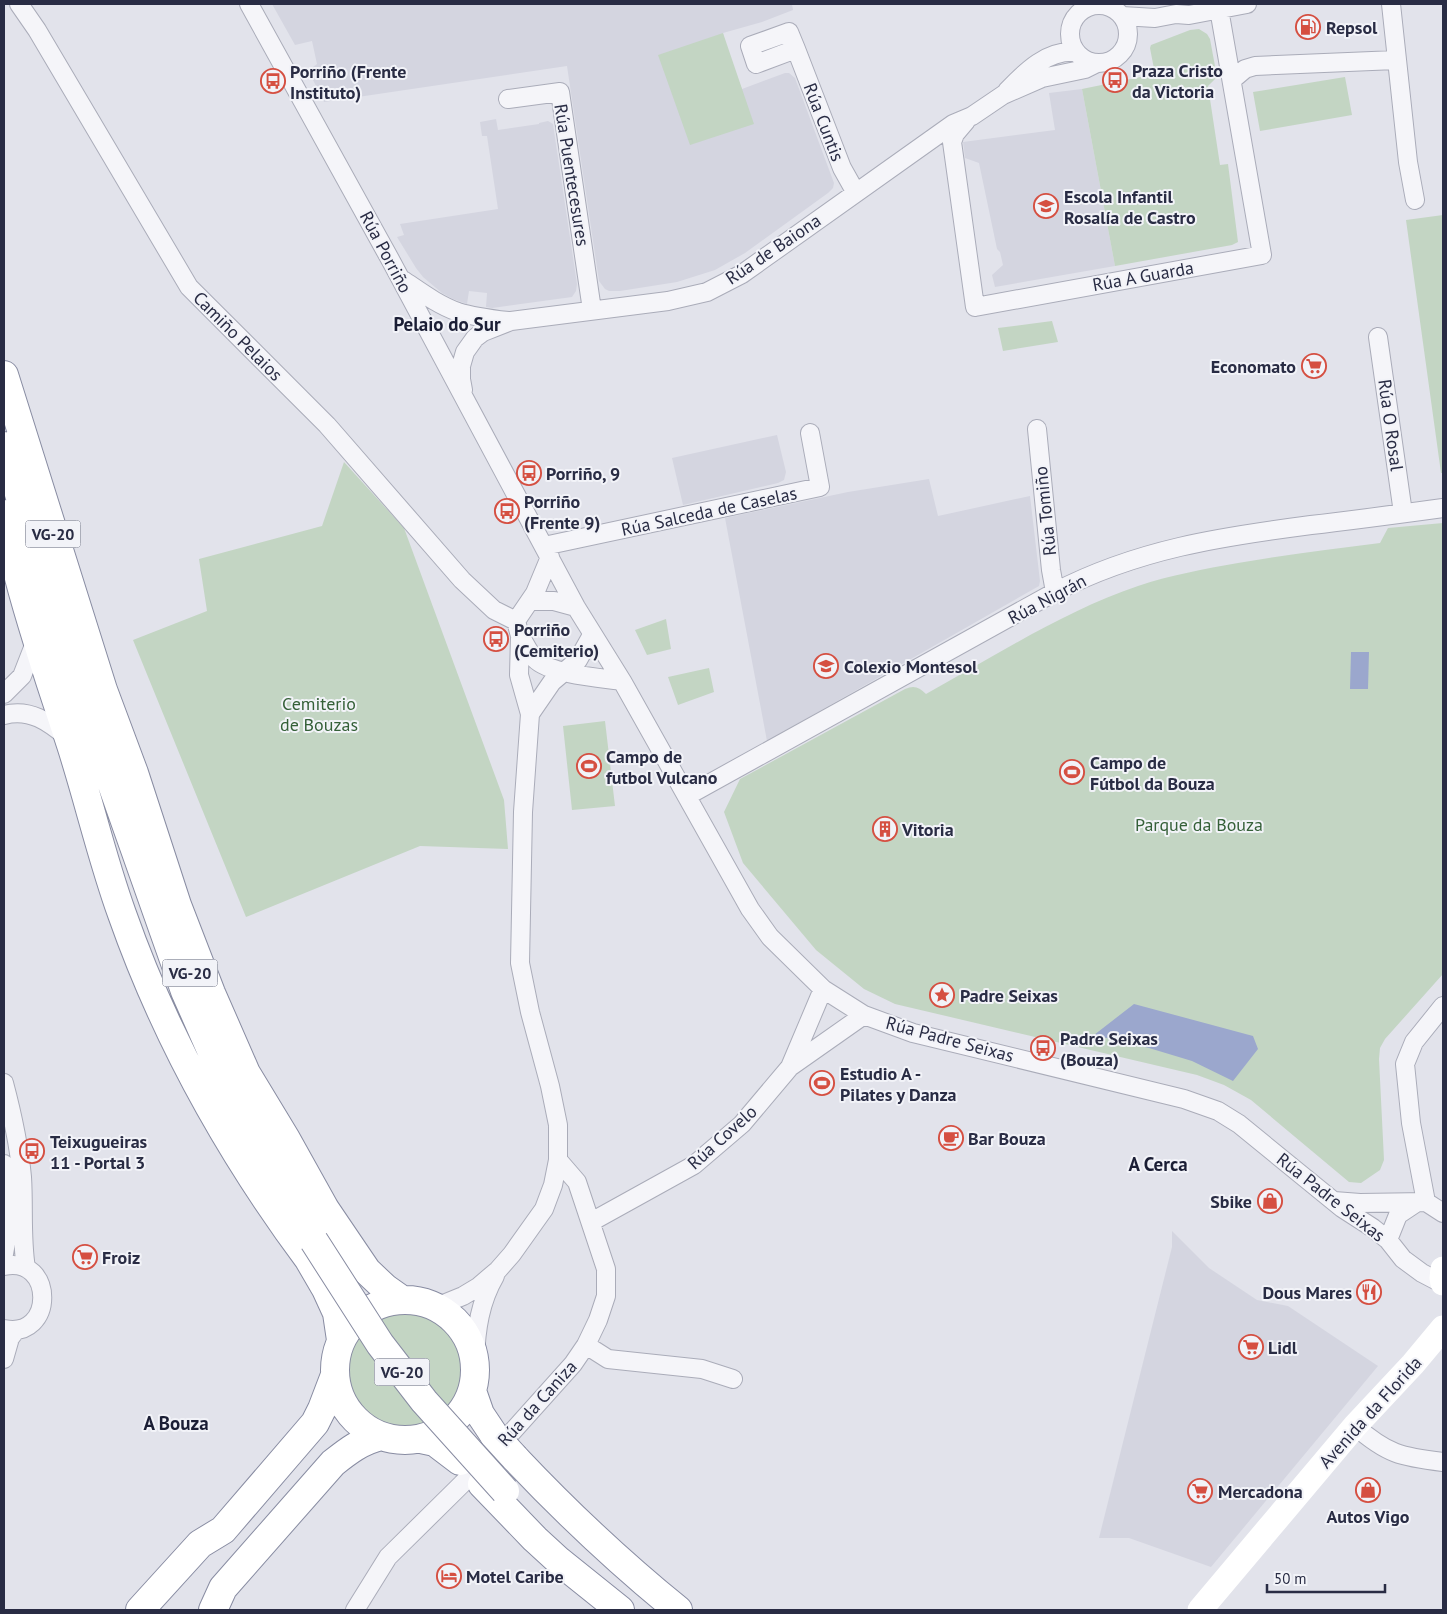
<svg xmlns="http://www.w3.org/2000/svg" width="1447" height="1614" font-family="'PT Sans',sans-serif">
  <rect width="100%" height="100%" fill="#e2e3eb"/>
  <path fill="#d4d5e0" d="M272,4H792L793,10L762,22L723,33L728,58L742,89L785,73H789L795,78L834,183L833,188L828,193L745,253L715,270L677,282L620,291H609L605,289L599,281L567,66L324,102L311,76L310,72L313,67L317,64L312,41L295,45Z
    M1082,89L1115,266L995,287L992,275L1003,265L1000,252L997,249L979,163L965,158L963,142L1055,130L1049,93Z
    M496,119L498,130L539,124V123L548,121L553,124L577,284L576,291L572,297L492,308L486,307L487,293L469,291L467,304L453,299L442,293L423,277L416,268L397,237L404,235L400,224L498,209L487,136H482L480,122Z
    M777,435L786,472L784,480L778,483L683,505L672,458Z
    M929,479L938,516L1030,496L1040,581L1039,586L767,741L725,518L848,492Z
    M1172,1231L1209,1268L1257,1300L1288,1306L1378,1366L1211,1567L1129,1538H1099L1172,1247Z"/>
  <path fill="#c3d5c3" d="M1199,29L1207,34L1210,39L1217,77L1208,86L1220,165L1228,164L1238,242L1232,245L1115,266L1082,89L1155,74L1150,48L1151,45L1190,30Z
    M723,33L754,124L690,145L658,55Z
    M1345,77L1352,115L1260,131L1253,92Z
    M1443,215V473H1441L1406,220Z
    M1052,321L1058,342L1003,351L998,328Z
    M344,462L404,528L504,800L508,849L420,846L246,917L133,640L207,611L199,559L322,526Z
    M1443,523V974L1385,1039L1380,1048L1379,1059L1384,1160L1380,1170L1361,1183L1349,1182L1251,1100L1224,1085L1197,1075L895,1004L864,989L816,950L743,863L724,812L740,779L905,689C914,685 919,687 926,694C993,657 1066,610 1138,586C1171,575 1204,569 1238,563C1285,555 1333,549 1380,543L1388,528Z
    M666,619L671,649L647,655L635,630Z
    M709,668L714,692L678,705L668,677Z
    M605,721L615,806L572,810L563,726Z
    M346 1370a58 58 0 1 1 116 0a58 58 0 1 1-116 0Z"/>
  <path fill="#9ba7cd" d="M1351,652H1369L1368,689H1350Z
    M1134,1004L1253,1036L1258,1049L1233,1081L1192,1061L1149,1048L1094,1035Z"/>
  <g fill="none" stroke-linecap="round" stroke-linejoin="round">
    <defs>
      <path id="street" d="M19,4L37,30L189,287L327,425L462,580L494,610L516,621
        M249,4L391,261L576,607L622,681L750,909L770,937L823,989L864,1015L913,1033L1184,1099L1218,1111L1239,1124L1342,1208L1373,1228L1388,1240L1403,1259L1422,1273L1443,1284
        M1391,4L1408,162L1415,200
        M1070 34a29 29 0 1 1 58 0a29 29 0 1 1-58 0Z
        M1122,16L1155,18L1176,14L1189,15L1247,4
        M796,49L756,64L750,46L789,32L796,49L842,168L856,193
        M1232,80L1245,69L1255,66L1396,60
        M1007,91C1026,71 1047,50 1076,52
        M508,99L560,92L592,310
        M966,121L955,134L952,142L975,307L1262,255L1219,9
        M403,280C421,292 438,305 458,312C474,317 491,319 508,321
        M1378,337L1403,513
        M463,390L461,379V366L465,352L475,338L483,332L511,321L668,301L707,292L742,274L953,124L972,116L1003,95L1042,78L1085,69L1097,63
        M1037,429L1051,570L1055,592
        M544,546L820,487L810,433
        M531,601H554L576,607
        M520,636C525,643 529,653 535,659C549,674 601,678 622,681
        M4,694L22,676L36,640
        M530,714L552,682L578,660L592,635
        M4,715C30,708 49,722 68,738
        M687,796L1055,592C1138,549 1220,537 1311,525C1355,520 1399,514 1443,508
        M790,1067L823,989
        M4,1083C12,1113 19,1145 22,1177C24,1207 21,1238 26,1268
        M4,1164C6,1193 10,1225 4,1254
        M1334,1201L1360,1203L1426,1202L1443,1213
        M1426,1202L1411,1123L1405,1064L1414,1042L1443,1006
        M591,1222L694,1165L742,1124L790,1067L864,1015
        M1388,1240L1398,1215L1416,1203
        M4,1266C55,1255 55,1340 4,1329
        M436,1307L463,1296L478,1287L498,1270L512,1254L544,1209L553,1185L558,1160V1125L550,1086L530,1012L520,963L523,812L530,714L519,675L520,636L516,621L535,593L550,557
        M586,1345L608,1359L702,1369L733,1379
        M4,1359L10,1338L16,1330
        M475,1359C476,1329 480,1302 495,1276
        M1355,1426C1387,1454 1401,1457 1443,1462
        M355,1610L388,1557L462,1484L512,1432L573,1364L586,1345L598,1320L606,1296V1269L577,1182L558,1160"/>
      <path id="highway" d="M4,375L103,690L134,773L177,905L211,993L246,1073L286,1139L325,1209L367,1271L385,1288L402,1300
        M4,446L96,739L185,991L230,1093L261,1151L314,1241
        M4,514C6,531 12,549 16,566C31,627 52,686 71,745C89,801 102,859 122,914C166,1039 231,1155 310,1261
        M301,1246L326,1289L337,1313L341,1340
        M335 1370a70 70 0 1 1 140 0a70 70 0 1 1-140 0Z
        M472,1391L480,1414L494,1435
        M421,1439L435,1442L460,1461
        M515,1458C566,1512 620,1563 678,1610
        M482,1484L535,1539L559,1561L620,1610
        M140,1610L200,1544L223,1530L315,1423L322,1409L335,1375
        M213,1610L223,1588L333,1463C348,1451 361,1441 381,1436"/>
    </defs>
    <use href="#street" stroke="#aaacb9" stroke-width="20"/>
    <use href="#highway" stroke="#888ca2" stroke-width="30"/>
    <use href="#street" stroke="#f5f5f9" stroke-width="18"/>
    <path stroke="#fff" stroke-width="25" d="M1443,1269L1442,1278L1443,1283
      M1200,1610L1355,1426L1413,1364L1443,1328"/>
    <use href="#highway" stroke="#fff" stroke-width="28"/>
    <defs>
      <path id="highway-bridge" d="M314,1241L380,1344L424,1401L505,1491
        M494,1435L515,1458"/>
    </defs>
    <use href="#highway-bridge" stroke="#888ca2" stroke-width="30" stroke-linecap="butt"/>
    <use href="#highway-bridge" stroke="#fff" stroke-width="28"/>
  </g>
  <defs>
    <symbol id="fuel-ring" viewBox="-11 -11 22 22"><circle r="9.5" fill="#f2f3f8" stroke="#d54f41" stroke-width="1.5"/><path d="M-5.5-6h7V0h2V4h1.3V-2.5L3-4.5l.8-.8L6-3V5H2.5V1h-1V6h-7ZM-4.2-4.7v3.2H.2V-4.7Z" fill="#d54f41"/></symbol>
    <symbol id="bus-ring" viewBox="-11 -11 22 22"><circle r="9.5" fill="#f2f3f8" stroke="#d54f41" stroke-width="1.5"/><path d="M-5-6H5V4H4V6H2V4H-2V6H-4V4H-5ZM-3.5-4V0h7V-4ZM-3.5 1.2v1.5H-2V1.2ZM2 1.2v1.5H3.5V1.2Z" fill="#d54f41"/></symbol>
    <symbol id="school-ring" viewBox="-11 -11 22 22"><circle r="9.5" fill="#f2f3f8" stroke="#d54f41" stroke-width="1.5"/><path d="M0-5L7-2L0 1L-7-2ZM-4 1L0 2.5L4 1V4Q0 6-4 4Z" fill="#d54f41"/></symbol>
    <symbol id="supermarket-ring" viewBox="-11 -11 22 22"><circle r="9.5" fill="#f2f3f8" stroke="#d54f41" stroke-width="1.5"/><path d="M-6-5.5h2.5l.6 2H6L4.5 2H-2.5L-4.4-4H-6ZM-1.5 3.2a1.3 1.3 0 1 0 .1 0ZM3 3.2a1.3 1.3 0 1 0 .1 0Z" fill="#d54f41"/></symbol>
    <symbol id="stadium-ring" viewBox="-11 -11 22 22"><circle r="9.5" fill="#f2f3f8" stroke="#d54f41" stroke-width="1.5"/><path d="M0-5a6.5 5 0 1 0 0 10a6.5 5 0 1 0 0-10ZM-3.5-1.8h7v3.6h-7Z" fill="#d54f41"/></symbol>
    <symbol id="building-ring" viewBox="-11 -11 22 22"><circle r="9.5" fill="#f2f3f8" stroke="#d54f41" stroke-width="1.5"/><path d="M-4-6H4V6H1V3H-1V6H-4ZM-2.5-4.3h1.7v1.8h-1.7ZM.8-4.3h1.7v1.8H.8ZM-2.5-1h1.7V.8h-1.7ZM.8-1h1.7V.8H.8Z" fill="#d54f41"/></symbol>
    <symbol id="sight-ring" viewBox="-11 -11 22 22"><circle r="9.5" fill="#f2f3f8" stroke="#d54f41" stroke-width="1.5"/><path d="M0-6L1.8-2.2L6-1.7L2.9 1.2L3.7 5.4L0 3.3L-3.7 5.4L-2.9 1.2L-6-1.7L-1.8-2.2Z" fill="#d54f41"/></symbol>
    <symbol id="cafe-ring" viewBox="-11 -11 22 22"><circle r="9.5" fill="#f2f3f8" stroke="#d54f41" stroke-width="1.5"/><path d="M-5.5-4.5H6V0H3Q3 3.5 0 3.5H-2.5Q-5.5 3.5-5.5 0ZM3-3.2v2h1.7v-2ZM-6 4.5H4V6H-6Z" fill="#d54f41"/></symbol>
    <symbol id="shop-ring" viewBox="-11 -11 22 22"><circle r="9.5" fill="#f2f3f8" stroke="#d54f41" stroke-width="1.5"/><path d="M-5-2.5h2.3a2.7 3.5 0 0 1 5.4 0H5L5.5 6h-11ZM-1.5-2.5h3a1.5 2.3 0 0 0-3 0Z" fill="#d54f41"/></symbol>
    <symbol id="restaurant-ring" viewBox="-11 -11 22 22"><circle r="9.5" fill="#f2f3f8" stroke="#d54f41" stroke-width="1.5"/><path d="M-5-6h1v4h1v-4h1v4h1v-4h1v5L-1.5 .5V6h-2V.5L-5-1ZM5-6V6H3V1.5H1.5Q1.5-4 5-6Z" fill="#d54f41"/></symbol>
    <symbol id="hotel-ring" viewBox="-11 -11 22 22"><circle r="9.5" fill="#f2f3f8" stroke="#d54f41" stroke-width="1.5"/><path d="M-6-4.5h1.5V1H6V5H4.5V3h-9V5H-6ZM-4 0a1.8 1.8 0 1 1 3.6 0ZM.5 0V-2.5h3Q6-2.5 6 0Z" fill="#d54f41"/></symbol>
  </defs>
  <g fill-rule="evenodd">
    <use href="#fuel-ring" x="1294" y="13" width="28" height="28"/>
    <use href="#bus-ring" x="1101" y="66" width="28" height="28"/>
    <use href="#bus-ring" x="259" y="67" width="28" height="28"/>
    <use href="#school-ring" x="1032" y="192" width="28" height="28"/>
    <use href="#supermarket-ring" x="1300" y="352" width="28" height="28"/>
    <use href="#bus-ring" x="515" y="459" width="28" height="28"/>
    <use href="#bus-ring" x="493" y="497" width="28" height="28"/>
    <use href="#bus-ring" x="482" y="625" width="28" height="28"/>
    <use href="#school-ring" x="812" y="652" width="28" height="28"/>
    <use href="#stadium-ring" x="575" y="752" width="28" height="28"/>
    <use href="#stadium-ring" x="1058" y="758" width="28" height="28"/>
    <use href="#building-ring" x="871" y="815" width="28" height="28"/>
    <use href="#sight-ring" x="928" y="981" width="28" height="28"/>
    <use href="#bus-ring" x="1029" y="1034" width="28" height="28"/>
    <use href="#stadium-ring" x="808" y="1069" width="28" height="28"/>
    <use href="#cafe-ring" x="937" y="1124" width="28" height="28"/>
    <use href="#bus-ring" x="18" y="1137" width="28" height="28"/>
    <use href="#shop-ring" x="1256" y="1187" width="28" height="28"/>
    <use href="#supermarket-ring" x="71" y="1243" width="28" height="28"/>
    <use href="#restaurant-ring" x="1355" y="1278" width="28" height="28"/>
    <use href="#supermarket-ring" x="1237" y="1333" width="28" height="28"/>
    <use href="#shop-ring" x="1354" y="1476" width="28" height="28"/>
    <use href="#supermarket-ring" x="1186" y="1477" width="28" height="28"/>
    <use href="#hotel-ring" x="435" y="1562" width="28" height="28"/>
  </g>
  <g text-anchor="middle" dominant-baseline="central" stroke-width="4" stroke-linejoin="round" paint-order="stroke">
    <g fill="#f2f3f8" stroke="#65687a" stroke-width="1">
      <rect x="25.5" y="520.5" width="55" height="27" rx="4"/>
      <rect x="162.5" y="959.5" width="55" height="27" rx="4"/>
      <rect x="374.5" y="1358.5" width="55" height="27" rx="4"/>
    </g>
    <g font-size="16" font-weight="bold" fill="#292c44">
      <text x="53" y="534">VG-20</text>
      <text x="190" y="973">VG-20</text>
      <text x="402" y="1372">VG-20</text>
    </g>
    <g font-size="18" font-weight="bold" fill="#292c44" stroke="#f2f3f8" text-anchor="start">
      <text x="1326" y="27">Repsol</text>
      <text x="1132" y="70">Praza Cristo<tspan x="1132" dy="21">da Victoria</tspan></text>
      <text x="290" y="71">Porriño (Frente<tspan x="290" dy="21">Instituto)</tspan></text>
      <text x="1064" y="196">Escola Infantil<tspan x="1064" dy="21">Rosalía de Castro</tspan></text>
      <text x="1296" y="366" text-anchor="end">Economato</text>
      <text x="546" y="473">Porriño, 9</text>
      <text x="524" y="501">Porriño<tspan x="524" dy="21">(Frente 9)</tspan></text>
      <text x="514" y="629">Porriño<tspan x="514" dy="21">(Cemiterio)</tspan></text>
      <text x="844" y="666">Colexio Montesol</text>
      <text x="606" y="756">Campo de<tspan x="606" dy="21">futbol Vulcano</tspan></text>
      <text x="1090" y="762">Campo de<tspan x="1090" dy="21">Fútbol da Bouza</tspan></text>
      <text x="902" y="829">Vitoria</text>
      <text x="960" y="995">Padre Seixas</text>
      <text x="1060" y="1038">Padre Seixas<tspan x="1060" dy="21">(Bouza)</tspan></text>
      <text x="840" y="1073">Estudio A -<tspan x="840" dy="21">Pilates y Danza</tspan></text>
      <text x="968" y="1138">Bar Bouza</text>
      <text x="50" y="1141">Teixugueiras<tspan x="50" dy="21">11 - Portal 3</tspan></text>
      <text x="1252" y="1201" text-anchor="end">Sbike</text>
      <text x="102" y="1257">Froiz</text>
      <text x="1352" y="1292" text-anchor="end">Dous Mares</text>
      <text x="1268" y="1347">Lidl</text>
      <text x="1218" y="1491">Mercadona</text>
      <text x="1368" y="1516" text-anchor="middle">Autos Vigo</text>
      <text x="466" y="1576">Motel Caribe</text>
    </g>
    <g font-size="18" fill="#292c44" stroke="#f2f3f8">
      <text transform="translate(824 122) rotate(69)">Rúa Cuntis</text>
      <text transform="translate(572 175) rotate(81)">Rúa Puentecesures</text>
      <text transform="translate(773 249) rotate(-34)">Rúa de Baiona</text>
      <text transform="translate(386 252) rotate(62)">Rúa Porriño</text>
      <text transform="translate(1143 276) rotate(-10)">Rúa A Guarda</text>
      <text transform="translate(238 336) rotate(45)">Camiño Pelaios</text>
      <text transform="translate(1391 425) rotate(82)">Rúa O Rosal</text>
      <text transform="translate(709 511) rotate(-12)">Rúa Salceda de Caselas</text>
      <text transform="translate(1045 511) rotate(-96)">Rúa Tomiño</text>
      <text transform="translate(1047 599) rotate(-28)">Rúa Nigrán</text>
      <text transform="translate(950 1039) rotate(15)">Rúa Padre Seixas</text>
      <text transform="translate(722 1137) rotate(-42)">Rúa Covelo</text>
      <text transform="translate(1331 1197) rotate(38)">Rúa Padre Seixas</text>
      <text transform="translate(537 1403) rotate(-48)">Rúa da Caniza</text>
      <text transform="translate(1370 1412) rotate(-48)">Avenida da Florida</text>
    </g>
    <g font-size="18" fill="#356038" stroke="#f2f3f8">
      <text x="319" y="703">Cemiterio<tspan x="319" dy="21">de Bouzas</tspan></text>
      <text x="1199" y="824">Parque da Bouza</text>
    </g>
    <g font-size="19" font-weight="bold" fill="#1b1e35" stroke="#f2f3f8">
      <text x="447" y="324">Pelaio do Sur</text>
      <text x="1158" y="1164">A Cerca</text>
      <text x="176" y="1423">A Bouza</text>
    </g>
  </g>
  <rect width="1447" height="1614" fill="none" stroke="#292c44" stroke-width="10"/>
  <path d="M1267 1584v8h118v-8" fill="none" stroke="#292c44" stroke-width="2.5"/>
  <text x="1274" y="1584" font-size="15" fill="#292c44" stroke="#f2f3f8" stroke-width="4" paint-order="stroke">50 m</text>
</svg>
